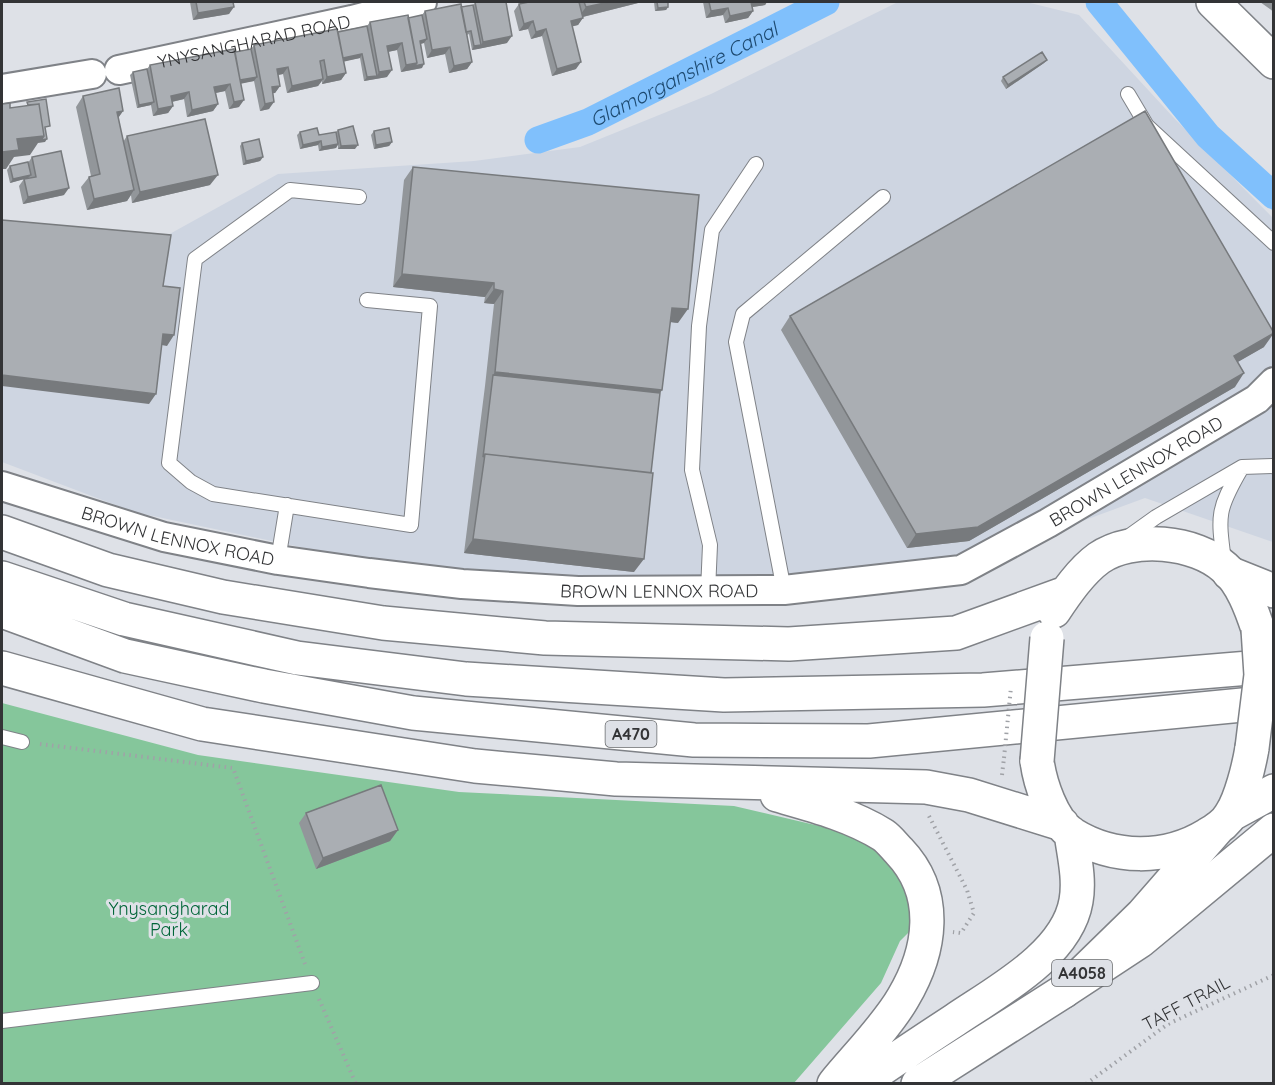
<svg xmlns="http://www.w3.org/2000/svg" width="1275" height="1085" font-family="Quicksand,sans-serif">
  <rect width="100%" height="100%" fill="#dee1e7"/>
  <path fill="#ced5e1" d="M898,2H1026L1079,15L1174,118L1273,218V542L1145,498L960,566L738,583L448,578L134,512L2,462V220L166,236L278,174L474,161L580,147L711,94Z"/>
  <path fill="#85c69b" d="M2,703L198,755L459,792L734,806L849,833L878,849L902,871L915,910L913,928L900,941L881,983L794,1083H2Z"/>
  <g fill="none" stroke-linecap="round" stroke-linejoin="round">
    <g stroke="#80c0fc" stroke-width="27">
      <path d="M1099,2L1208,136L1274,196"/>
      <path id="s1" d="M538,140L588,122L826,2"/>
    </g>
    <defs>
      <path id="service" d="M1128,94L1147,126L1274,243
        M359,197L290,190L195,259L169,463L191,482L213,494L411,525L430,306L367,300
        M1128,537L1156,517L1242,467L1274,466
        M278,560L287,505
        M1224,561C1218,515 1217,510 1241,469
        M784,590L736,342L743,314L883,197
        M708,591L710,545L692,470L699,326L712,230L756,164
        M2,737L22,742
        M2,1021L312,983"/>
      <g id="minor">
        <path id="s2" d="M119,70L352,20L422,2"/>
        <path d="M2,89L92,74"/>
        <path id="s3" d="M2,486L164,537L278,560L369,573L462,584L578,591L784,590L961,570L1048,523L1257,399L1274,382"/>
      </g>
      <path id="primary" d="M1213,2L1274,62
        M2,532L108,570L223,597L383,623L545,638L789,644L956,633L1066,593
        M1054,611C1066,593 1081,571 1099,558C1132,535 1196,541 1225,568C1242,583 1251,608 1258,629
        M2,668L202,724L475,766L616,779L926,787L969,795L1062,824
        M1037,761C1040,783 1052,821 1072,834C1114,860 1166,860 1207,835C1216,830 1226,823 1231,814C1241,799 1249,766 1252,748
        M777,795C812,805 851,815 883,835C889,839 894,846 899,851C940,894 931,951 903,998C887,1026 855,1058 834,1084
        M860,1084C891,1062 923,1041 955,1020C996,992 1067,955 1076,901C1080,879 1074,855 1071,833
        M918,1084L1064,991L1142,915L1218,828"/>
      <path id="trunk" d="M1229,573L1274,591
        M2,578L124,619L297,658L466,679L724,695L983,690L1274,666
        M2,611L125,656L264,686L413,713L694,740L869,741L1274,702
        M1232,814L1274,791
        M1064,991L1140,941L1274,830"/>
    </defs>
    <use href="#service" stroke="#7f8287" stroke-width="16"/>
    <use href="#minor" stroke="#7f8287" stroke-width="32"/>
    <use href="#primary" stroke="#7f8287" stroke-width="36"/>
    <use href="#trunk" stroke="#7f8287" stroke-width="36"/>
    <path stroke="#a0a2a7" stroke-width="4" stroke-dasharray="1.5 4.5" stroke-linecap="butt" d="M40,744L233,768L305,964
      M1002,775L1004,758
      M929,816L967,890L974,913L961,933L953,932
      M319,999L356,1084
      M1086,1084L1168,1024L1274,975
      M1271,1084L1274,1082"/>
    <use href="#service" stroke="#fff" stroke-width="14"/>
    <use href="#minor" stroke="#fff" stroke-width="28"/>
    <use href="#primary" stroke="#fff" stroke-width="33"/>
    <use href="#trunk" stroke="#fff" stroke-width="33"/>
    <defs>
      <path id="primary-bridge" d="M1252,748L1261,675L1258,629
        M1037,761L1047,638"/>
    </defs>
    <use href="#primary-bridge" stroke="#7f8287" stroke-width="36" stroke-linecap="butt"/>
    <path stroke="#a0a2a7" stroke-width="4" stroke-dasharray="1.5 4.5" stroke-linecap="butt" d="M1004,758L1011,687"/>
    <use href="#primary-bridge" stroke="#fff" stroke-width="33"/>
  </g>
  <path fill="#92969a" d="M190,2H233L229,14L193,20Z
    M476,2L507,43L472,50L469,34L467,35L472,62L467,69L449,73L445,54L427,58L424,43L421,44L422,68L401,72L397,50L388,52L387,77L364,81L360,58L344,61L346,73L341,80L322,84V81L318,86L287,93L283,74L278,75L280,86L275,93H273L269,109L260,111L254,81L241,83L239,107L229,109L225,91L216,93L218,104L213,111L187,117L184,99L172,102L173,106L168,113L153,116L151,105L137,108L130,75L133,72L147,69L150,65L251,49L254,45L367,26L370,22L408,18L422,15L425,11L473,5Z
    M529,2H642L583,17L578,25L572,26L576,69L552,76L542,36L531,39L528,29L519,31L514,11L519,4Z
    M654,2H668V7L666,10L655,11Z
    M703,2H767L765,5L752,7L753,11L748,18L725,23L723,15L706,18Z
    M1260,2H1274V12Z
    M1044,63L1006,89L1001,81L1003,77Z
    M83,96L123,111L118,118L123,142L127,136L210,185L132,203L131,195L127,201L87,210L81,187L89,177L91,176L76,107Z
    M338,130L355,149H338V145L336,148L319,151L318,145L300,149L297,135L300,132L319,135L336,132Z
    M374,131L392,142L389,146L374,149L371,135Z
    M242,143L263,157L260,161L243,165L240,146Z
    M32,157L64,195L23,204L19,186L24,179L10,183L7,170L10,166L28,163Z
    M413,167L678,323L670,322L662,390L660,393L634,572L464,553L485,386L494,304L484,303L485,297L393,287L404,180Z
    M790,316L1264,347L1237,362L1235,387L969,541L907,548L781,330Z
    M306,813L398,830L390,841L316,869L299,823Z"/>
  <path fill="#777a7d" d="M609,2H642L578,18L586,7Z
    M751,2H767L765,5L746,8Z
    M234,7L229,14L193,20L198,13Z
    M668,7L666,10L655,11L658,8Z
    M728,8L723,15L706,18L711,11Z
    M753,11L748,18L725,23L730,16Z
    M583,18L578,25L566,28L571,21Z
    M533,21L528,29L519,31L524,24Z
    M546,29L542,36L531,39L536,32Z
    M512,36L507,43L478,49L483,42Z
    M427,39L424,43L418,44L420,41Z
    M402,43L397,50L382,53L387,46Z
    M481,45L478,49L472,50L474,46Z
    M450,47L445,54L427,58L432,50Z
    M362,54L360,58L338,63L340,59Z
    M1047,60L1044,63L1006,89L1008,85Z
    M472,62L467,69L449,73L454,66Z
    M581,62L576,69L552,76L557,69Z
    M417,63L424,64L422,68L401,72L406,65Z
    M288,67L283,74L272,76L277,69Z
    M392,70L387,77L364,81L367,77L377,76L379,72Z
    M346,73L341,80L322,84L327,77Z
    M257,77L254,81L235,85L237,81Z
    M323,79L318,86L287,93L292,86Z
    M230,84L225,91L210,94L214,87Z
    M280,86L275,93L267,94L272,87Z
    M189,92L184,99L166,103L171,96Z
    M244,100L239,107L229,109L234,102Z
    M154,102L151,105L137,108L139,105Z
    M274,102L269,109L260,111L265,104Z
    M218,104L213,111L187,117L192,110Z
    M173,106L168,113L153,116L158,109Z
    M123,111L116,121L117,112Z
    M44,136L47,139L45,142L38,143L30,155L14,157L6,169H2V152L17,139Z
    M321,141L318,145L300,149L303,145Z
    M392,142L389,146L374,149L376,145Z
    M338,144L336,148L319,151L322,147Z
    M358,145L355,149H338L341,146Z
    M263,157L260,161L243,165L246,161Z
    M31,175L28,178L10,183L13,179Z
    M218,175L210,185L132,203L140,192Z
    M69,188L64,195L23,204L28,197Z
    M134,190L127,201L87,210L94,199Z
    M402,274L494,283L485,297L393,287Z
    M494,289L503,291L494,304L484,303Z
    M672,308L688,309L678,323L663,321Z
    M1274,333L1264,347L1224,370L1234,356Z
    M163,334L174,335L167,346L156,344Z
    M495,372L662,390L652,404L493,375Z
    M1244,373L1235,387L969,541L907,548L916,534Z
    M2,375L156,394L149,404L2,386Z
    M473,539L644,559L634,572L464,553Z
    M398,830L390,841L316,869L323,858Z"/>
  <path fill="#aaaeb3" stroke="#777a7d" stroke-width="1.5" d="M196,2H233L234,7L198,13Z
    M475,2H506L512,36L483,42Z
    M529,2H579L583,18L571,21L581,62L557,69L546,29L536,32L533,21L524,24L519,4Z
    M584,2H609L586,7Z
    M657,2H668V7L658,8Z
    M709,2H751L753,11L730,16L728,8L711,11Z
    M461,4L472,62L454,66L450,47L432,50L425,11Z
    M473,5L481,45L474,46L471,31L466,32L461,7Z
    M408,15L417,63L406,65L402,43L387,46L392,70L379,72L370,22Z
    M422,15L427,39L420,41L424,64L414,66L417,63L408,18Z
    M367,26L377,76L367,77L362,54L343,58L338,32Z
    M337,29L346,73L327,77L324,60L320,61L323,79L292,86L288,67L277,69L280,86L272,87L274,102L265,104L254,45Z
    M234,49L244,100L234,102L230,84L214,87L218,104L192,110L189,92L171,96L173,106L158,109L150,65Z
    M251,49L257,77L240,80L235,52Z
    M1042,52L1047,60L1008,85L1003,77Z
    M147,69L154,102L139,105L133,72Z
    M119,88L123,111L117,112L134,190L94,199L89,177L100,174L83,96Z
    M46,99L50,126L45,127L47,139L41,140L44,136L39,104L28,105L27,102Z
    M10,103V108L39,104L44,136L17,139L19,150L2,152V104Z
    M1145,111L1274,333L1234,356L1244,373L978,527L916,534L790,316Z
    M205,119L218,175L140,192L127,136Z
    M353,126L358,145L341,146L338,130Z
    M317,128L319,135L336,132L338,144L322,147L321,141L303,145L300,132Z
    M389,128L392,142L376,145L374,131Z
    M259,139L263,157L246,161L242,143Z
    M61,151L69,188L28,197L24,179L36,177L32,157Z
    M28,162L31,175L13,179L10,166Z
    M413,167L699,195L688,309L672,308L662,390L495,372L503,291L494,289V283L402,274Z
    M2,220L171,235L163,286L180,288L174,335L163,334L156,394L2,375Z
    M493,375L660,393L651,473L485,454L483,457Z
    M485,454L653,473L644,559L473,539Z
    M381,785L398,830L323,858L306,813Z"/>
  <g text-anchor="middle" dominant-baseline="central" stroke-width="6" stroke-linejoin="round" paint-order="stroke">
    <g fill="#dee1e7" stroke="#66686b" stroke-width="1.5">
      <rect x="605.5" y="721" width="51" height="26" rx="4.5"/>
      <rect x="1052" y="960" width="60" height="26" rx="4.5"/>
    </g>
    <g font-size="16" font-weight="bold" fill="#333436">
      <text x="631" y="734">A470</text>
      <text x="1082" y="973">A4058</text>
    </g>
    <g font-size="18" fill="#333436" stroke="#dee1e7">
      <text stroke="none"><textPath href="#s2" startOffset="138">YNYSANGHARAD ROAD</textPath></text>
      <text stroke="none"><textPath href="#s3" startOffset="1173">BROWN LENNOX ROAD</textPath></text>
      <text stroke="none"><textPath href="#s3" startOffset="183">BROWN LENNOX ROAD</textPath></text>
      <text stroke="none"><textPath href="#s3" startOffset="669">BROWN LENNOX ROAD</textPath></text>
      <text transform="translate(1186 1003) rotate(-28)">TAFF TRAIL</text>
    </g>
    <g font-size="18" fill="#016638" stroke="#dee1e7">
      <text x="169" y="908">Ynysangharad<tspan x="169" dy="21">Park</tspan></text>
    </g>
    <g font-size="20" font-style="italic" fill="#1d4a71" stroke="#dee1e7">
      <text stroke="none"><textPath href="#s1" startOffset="160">Glamorganshire Canal</textPath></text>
    </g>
  </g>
  <rect width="1275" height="1085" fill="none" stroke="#333436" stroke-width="6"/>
</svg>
